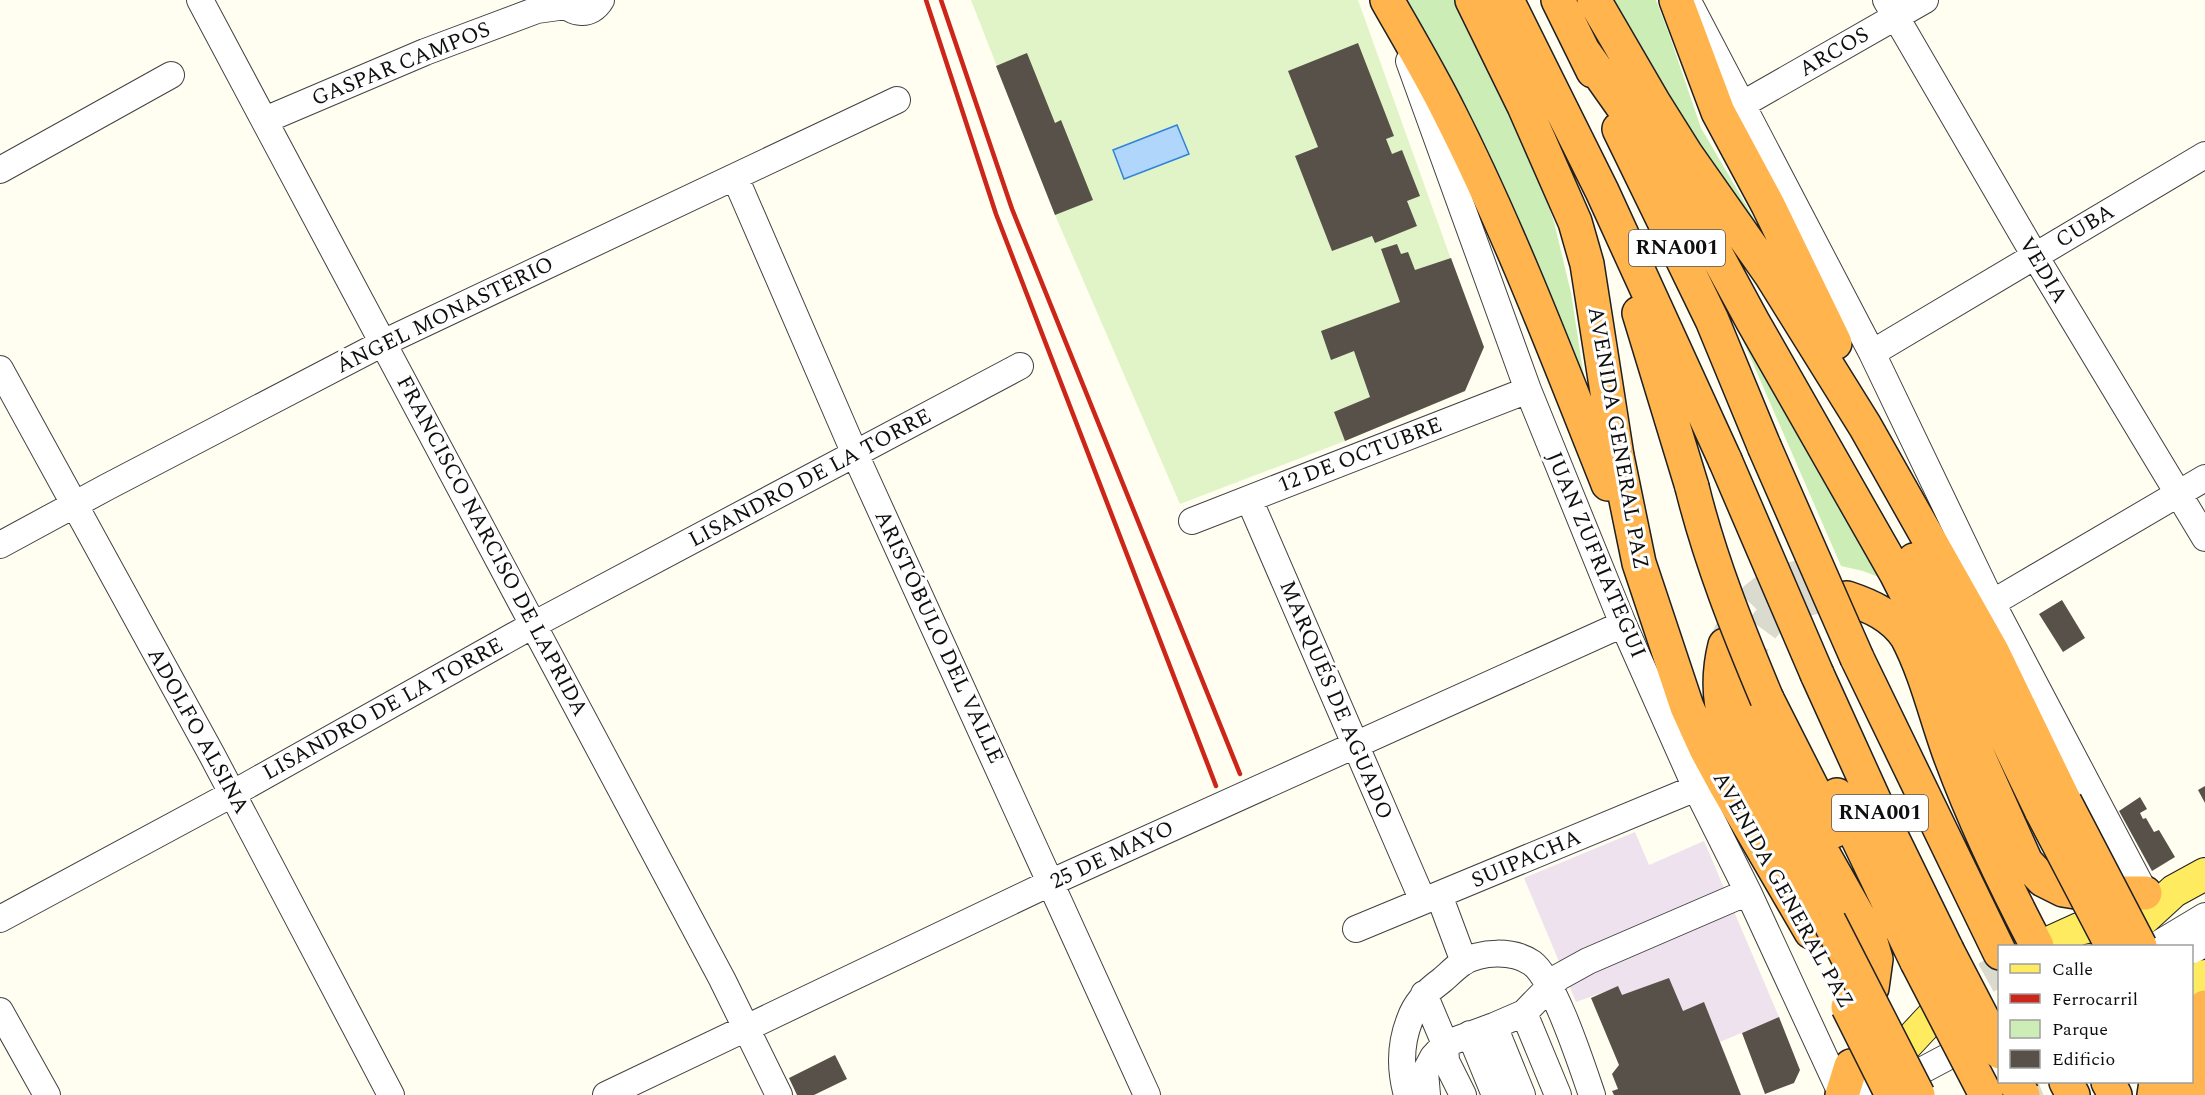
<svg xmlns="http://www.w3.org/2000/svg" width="2205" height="1095" font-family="Spectral,serif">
  <rect width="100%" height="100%" fill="#fffef0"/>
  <path fill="#eee2ee" d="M1635,832L1649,865L1704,841L1779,1017L1720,1042L1731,1068L1662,1095L1618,987L1576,1002L1524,878Z"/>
  <path fill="#cceeb6" d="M1403,0H1454L1534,162L1554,222L1571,293L1589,410Z
    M1614,0H1656L1669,34L1701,128L1779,261L1665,93Z
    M1738,329L1884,579L1863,571L1841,566Z"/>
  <path fill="#e0f4c8" d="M971,0H1358L1467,304L1465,391L1345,441L1180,504L1055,215Z"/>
  <path fill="#b0d6fc" stroke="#3082da" stroke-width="1.5" d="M1177,125L1189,154L1124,179L1113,150Z"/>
  <path fill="#58514a" d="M1358,43L1394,136L1386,139L1392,154L1402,150L1420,196L1407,201L1417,226L1375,243L1372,236L1332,251L1295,156L1318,147L1288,71Z
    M1027,53L1055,123L1061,120L1093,200L1055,215L996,66Z
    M1397,244L1401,254L1408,252L1415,270L1451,258L1484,347L1465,391L1345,441L1334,412L1370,397L1354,351L1331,360L1321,331L1400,302L1381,249Z
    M2062,600L2085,638L2063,652L2039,614Z
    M2205,786V803L2198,790Z
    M2140,797L2147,809L2140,813L2143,819L2146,818L2154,832L2159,830L2175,857L2152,871L2119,811Z
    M1669,978L1683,1011L1704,1002L1741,1095H1614L1612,1091L1618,1089L1612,1074L1619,1065L1591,998L1618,986L1622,995Z
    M1779,1017L1800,1070L1794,1083L1765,1094L1742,1033Z
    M835,1055L847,1079L814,1095H797L789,1078Z"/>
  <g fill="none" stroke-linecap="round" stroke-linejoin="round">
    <path stroke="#dbdace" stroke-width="32" stroke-dasharray="32 16" stroke-linecap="butt" d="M1946,1004L1960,992L2000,970
      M2009,1095L2041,1082"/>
    <path stroke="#dbdace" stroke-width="33" stroke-dasharray="33 16" stroke-linecap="butt" d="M1725,645C1745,594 1781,570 1835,576
      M1744,674C1753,620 1791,590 1847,598"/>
    <defs>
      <path id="minor" d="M200,0L722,979L779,1095
        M562,0C572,15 591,17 601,0
        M1886,0L2035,256L2205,538
        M1691,7L1872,353L1992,603L2145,893
        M1409,61L1528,390L1623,624L1696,788L1748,892L1842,1095
        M1743,104L1925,0
        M265,120L425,52L537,10L566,6
        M0,170L171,75
        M735,177L855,454L1147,1095
        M1872,353L2205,155
        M0,369L212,755L391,1095
        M1249,499L1423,901
        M1192,521L1528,390
        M0,545L107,487L383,343L897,100
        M1992,603L2205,478
        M1439,895L1464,962
        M0,919L232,794L533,625L1020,366
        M1356,929L1696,788
        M2155,946L2205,916
        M2192,951L2205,943
        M1424,994L1445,1044L1446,1061L1463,1095
        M0,1011L47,1095
        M1524,1013L1558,1095
        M1494,1026L1522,1095
        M1470,1034L1495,1095
        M1919,1072L1951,1055
        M606,1095L1052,882L1623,624
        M1407,1095C1400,1070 1400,1044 1410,1019C1416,1002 1427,991 1441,981C1448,975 1455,968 1462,963C1481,951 1513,950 1532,963C1554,979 1582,1066 1592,1095
        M1427,1095L1425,1072L1433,1057L1445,1044L1494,1026L1524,1013L1559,977L1588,961L1748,892
        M1843,1095L1868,1089"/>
      <path id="major" d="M2107,940L2139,923L2174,891L2205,874
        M2046,944L2079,929L2126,917
        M2192,984L2205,976
        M1905,1046L1932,1017"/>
      <path id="highway" d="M1387,0C1408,37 1430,74 1449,112C1510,232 1558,359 1608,484
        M1472,0L1524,106L1575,222L1587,264L1617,456L1639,563L1687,707L1706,749L1725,784L1811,932
        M1507,0L1602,191L1725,460
        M1558,0L1593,71
        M1594,0L1654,103L1686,154L1771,275L1865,426L1992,651L2065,802
        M1676,0L1718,112L1768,205L1835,343
        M1584,52L1659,158L1695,215L1753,322L1896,573L1938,656L1977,753L2026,862L2043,880L2063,890L2082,893H2145
        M1619,129L1712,320L1764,446
        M1639,313L1692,487
        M1914,560L1965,652L2042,812
        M1847,598C1871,606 1893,616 1907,637C1927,675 1936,718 1951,758C1975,823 2005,885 2037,946
        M1725,645C1718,673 1718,699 1727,727L1829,921
        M1857,658L2000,953
        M1817,674L1881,815L1947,950
        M1744,677V698L1753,729L1869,935L1876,959L1872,988
        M1767,699L1834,831
        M1837,795L1917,962
        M2192,1032L2205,1007
        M2192,1049L2205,1075
        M2066,1082L2073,1095
        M2108,1082L2115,1095
        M2182,1082L2189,1095
        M1842,1095L1851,1066
        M2154,1095L2156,1082"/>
    </defs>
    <use href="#minor" stroke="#424242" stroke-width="28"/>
    <use href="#major" stroke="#202020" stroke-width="34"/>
    <use href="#highway" stroke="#202020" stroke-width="36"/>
    <use href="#minor" stroke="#fff" stroke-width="26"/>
    <use href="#major" stroke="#ffeb60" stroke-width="32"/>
    <use href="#highway" stroke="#ffb44e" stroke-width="33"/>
    <path stroke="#cc2519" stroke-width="4.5" d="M926,0L996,214L1216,786
      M941,0L1012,209L1240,774"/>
    <defs>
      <path id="highway-bridge" d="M1764,446L1857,658
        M1725,460L1817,674
        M1692,487C1710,560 1738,630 1767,699
        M2065,802L2140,946
        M2042,812L2112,946
        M1829,921L1918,1095
        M1947,950L2000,1052
        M1917,962L1986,1095
        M1848,1007L1892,1095
        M2015,1082L2023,1095"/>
    </defs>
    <use href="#highway-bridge" stroke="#202020" stroke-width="36" stroke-linecap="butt"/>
    <use href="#highway-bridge" stroke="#ffb44e" stroke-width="33"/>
  </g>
  <g text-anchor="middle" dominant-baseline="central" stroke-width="6" stroke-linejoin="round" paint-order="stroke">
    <g fill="#fff" stroke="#575757" stroke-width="1.5">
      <rect x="1629" y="230" width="96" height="36" rx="4.5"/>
      <rect x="1832" y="795" width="96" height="36" rx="4.5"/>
    </g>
    <g font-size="21" font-weight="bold" fill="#0f0f0f">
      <text x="1677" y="248">RNA001</text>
      <text x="1880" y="813">RNA001</text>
    </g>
    <g font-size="22" fill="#0f0f0f" stroke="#fff">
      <text transform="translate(1834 52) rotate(-30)">ARCOS</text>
      <text transform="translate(401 64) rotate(-22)">GASPAR CAMPOS</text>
      <text transform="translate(2085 226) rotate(-31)">CUBA</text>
      <text transform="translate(2043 270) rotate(59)">VEDIA</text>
      <text transform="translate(445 315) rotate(-26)">ÁNGEL MONASTERIO</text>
      <text transform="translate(1618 438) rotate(80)">AVENIDA GENERAL PAZ</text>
      <text transform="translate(1360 455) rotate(-21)">12 DE OCTUBRE</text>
      <text transform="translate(810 478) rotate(-28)">LISANDRO DE LA TORRE</text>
      <text transform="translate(492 546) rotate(62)">FRANCISCO NARCISO DE LAPRIDA</text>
      <text transform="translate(1596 555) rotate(67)">JUAN ZUFRIATEGUI</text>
      <text transform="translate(939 637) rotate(65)">ARISTÓBULO DEL VALLE</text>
      <text transform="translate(1336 700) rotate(67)">MARQUÉS DE AGUADO</text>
      <text transform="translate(383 709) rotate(-29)">LISANDRO DE LA TORRE</text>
      <text transform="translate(198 731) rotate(61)">ADOLFO ALSINA</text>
      <text transform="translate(1112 855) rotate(-25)">25 DE MAYO</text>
      <text transform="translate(1526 859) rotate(-23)">SUIPACHA</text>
      <text transform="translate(1783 890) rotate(61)">AVENIDA GENERAL PAZ</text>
    </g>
  </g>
  <rect x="1998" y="945" width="195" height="138" fill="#ffffff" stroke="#9f9f9f" stroke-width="1.5"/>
  <rect x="2010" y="964" width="30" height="9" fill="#ffeb60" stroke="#9f9f9f" stroke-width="1.5"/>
  <text x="2052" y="975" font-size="18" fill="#0f0f0f">Calle</text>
  <rect x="2010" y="994" width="30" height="9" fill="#cc2519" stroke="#9f9f9f" stroke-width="1.5"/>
  <text x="2052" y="1005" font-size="18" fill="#0f0f0f">Ferrocarril</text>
  <rect x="2010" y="1020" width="30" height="18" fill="#cceeb6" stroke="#9f9f9f" stroke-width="1.5"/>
  <text x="2052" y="1035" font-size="18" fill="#0f0f0f">Parque</text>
  <rect x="2010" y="1050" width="30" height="18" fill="#58514a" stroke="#9f9f9f" stroke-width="1.5"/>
  <text x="2052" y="1065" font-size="18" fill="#0f0f0f">Edificio</text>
</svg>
